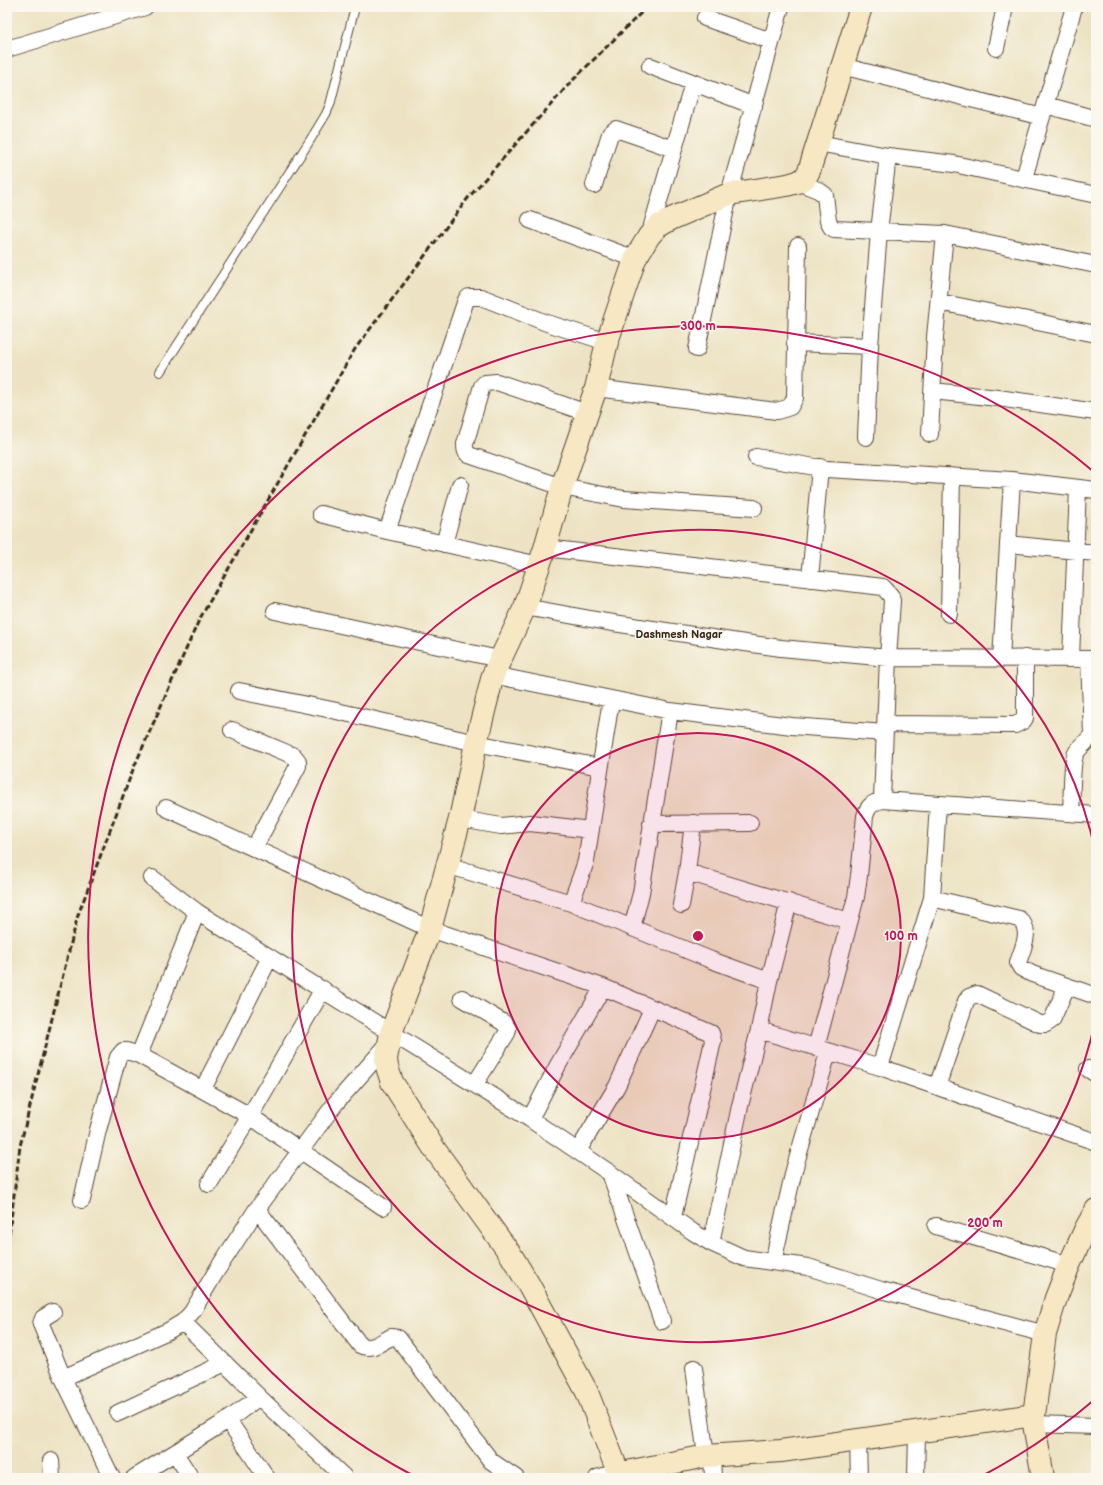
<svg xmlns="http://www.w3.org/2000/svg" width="1103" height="1485" font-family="'Balsamiq Sans',sans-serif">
  <rect width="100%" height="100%" fill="#fbf7ec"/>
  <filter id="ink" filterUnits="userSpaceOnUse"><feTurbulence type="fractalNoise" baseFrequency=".025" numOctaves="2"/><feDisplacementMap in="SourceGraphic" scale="8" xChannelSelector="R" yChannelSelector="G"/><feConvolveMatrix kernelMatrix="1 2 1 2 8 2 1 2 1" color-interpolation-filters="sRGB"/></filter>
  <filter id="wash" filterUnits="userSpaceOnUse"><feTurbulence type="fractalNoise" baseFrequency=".012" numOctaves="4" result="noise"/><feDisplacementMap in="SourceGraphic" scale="16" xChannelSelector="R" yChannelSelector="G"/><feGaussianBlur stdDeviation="0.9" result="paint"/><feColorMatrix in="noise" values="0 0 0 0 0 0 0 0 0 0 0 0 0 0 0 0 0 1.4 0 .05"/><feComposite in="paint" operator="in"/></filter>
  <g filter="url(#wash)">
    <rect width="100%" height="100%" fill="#ede3c4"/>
  </g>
  <g filter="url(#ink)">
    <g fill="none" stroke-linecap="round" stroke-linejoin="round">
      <defs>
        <path id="lane" d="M160,372L309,142L326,114L330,105L355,7"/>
        <path id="street" d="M705,18L771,41
          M996,48L1005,7
          M7,49L145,7
          M650,66L754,106
          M842,66L1042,117
          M1046,105L1096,119
          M818,143L888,156L954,164L1096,195
          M1024,178L1074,7
          M798,182L818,190L825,195L828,221L831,227L834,229L945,234L1096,265
          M594,185L610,134L616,129L674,149
          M530,220L635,259
          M649,236L693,83
          M939,302L1096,334
          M795,343L870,346
          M697,349L729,194L781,7
          M596,388L777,411L790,407L795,398L798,246
          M933,391L998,398L1096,412
          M587,413L497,382L485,383L482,386L465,444C465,449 465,452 469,455L562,487L624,499L754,508
          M930,434L935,337L945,234
          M866,437L870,346L879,231L888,156
          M756,457L827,469L1012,480L1096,490
          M321,514L387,531L539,565
          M387,531L466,300L469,297H481L547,323L607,342
          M444,544L460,485
          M1008,544L1096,553
          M545,548L883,587L891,596L892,601L888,658L882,800
          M810,579L820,467
          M525,607L607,622L738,642L781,648L888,658L1096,659
          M275,611L499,659
          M949,614L952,477
          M1071,658L1078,488
          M1001,659L1012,480
          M493,675L670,711L792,726L885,733
          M239,691L332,710L476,743L600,767
          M886,724L1015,725L1023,721L1025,718V658
          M232,730L294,756L298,761V766L254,848
          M166,808L430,929L603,987L711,1033L713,1041L673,1217
          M1071,813C1072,801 1071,762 1076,753C1080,746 1088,742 1092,734L1089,659
          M460,819L501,826L530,823L591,830
          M651,824L750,823
          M447,865L571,903L711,960L769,981
          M687,872L849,921
          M152,878L197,912L530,1119L610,1173L693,1232L711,1243L744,1258L808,1267L881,1290L1045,1334
          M932,898L1019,919C1033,930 1022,949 1018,963L1021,968L1032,974L1096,996
          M571,903L582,873L586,861L611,700
          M681,905L687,872L693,823
          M632,928L641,893L670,711
          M462,998L504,1023L508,1029L507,1033L475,1084
          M759,1030L880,1067L1096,1142
          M816,1048L856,897L859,876L865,816C868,806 872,803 882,800L1096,815
          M139,1055L197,912
          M880,1067L932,898L938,804
          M1088,1069L1096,1074
          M937,1087L966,1001L969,997L977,994L1040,1024H1046L1052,1020L1067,986
          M203,1089L270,957
          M530,1119L558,1065L603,987
          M578,1151L617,1086L652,1009
          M610,1173L662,1321
          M209,1184L250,1116L323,989
          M82,1200L98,1130L118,1057L123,1051H127L139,1055L250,1116L383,1207
          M257,1209L360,1345C371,1351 380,1343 391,1337L398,1338L491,1461L516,1478
          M936,1226L1069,1265
          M711,1243L740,1106L759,1030L769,981L789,902
          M773,1262L794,1170L828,1053
          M53,1312L43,1318L41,1324L63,1378L112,1478
          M183,1322L259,1397L344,1477
          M694,1368L706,1456
          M63,1378L168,1331L183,1322L192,1312L217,1270L257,1209L335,1104L388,1044
          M118,1413L225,1363
          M228,1420L267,1478
          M1034,1424L1096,1426
          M858,1440L859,1478
          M175,1453L191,1478
          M712,1455L713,1478
          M51,1461L52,1478
          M134,1478L228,1420L259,1397
          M597,1478L618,1472
          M916,1478L917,1432"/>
        <path id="secondary" d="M861,7L809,171L805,178L798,182L787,185L729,194L671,219L657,227L649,236L635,259L607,342L596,388L562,487L545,548L525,607L493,675L476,743L460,819L430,929L391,1033L386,1059L387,1067L392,1082L435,1150L511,1255L529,1285L587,1392L618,1472L622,1473L706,1456L781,1451L1034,1415
          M1043,1478L1034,1424V1415L1045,1334L1056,1298L1069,1265L1086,1228L1096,1210"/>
      </defs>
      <use href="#lane" stroke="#564637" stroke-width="10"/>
      <use href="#street" stroke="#564637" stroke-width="18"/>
      <use href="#secondary" stroke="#564637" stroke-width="24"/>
      <use href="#lane" stroke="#fff" stroke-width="8"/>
      <use href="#street" stroke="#fff" stroke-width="16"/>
      <use href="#secondary" stroke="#f7e8c3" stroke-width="22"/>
      <path stroke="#3b2a1e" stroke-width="3" stroke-dasharray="6 3" stroke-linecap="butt" d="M7,1252L20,1146L78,915L134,767L199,620L355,349L468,198L570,83L647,7"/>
    </g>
  </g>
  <circle cx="698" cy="936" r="203" fill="#c2185b" fill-opacity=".12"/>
  <g fill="none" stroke="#c2185b" stroke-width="2">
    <circle cx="698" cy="936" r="203"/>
    <path d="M1096 1017A406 406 0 1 1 1096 855"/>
    <path d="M1094 1400A610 610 0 0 1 980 1477M416 1477A610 610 0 1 1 1094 472"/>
  </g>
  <g text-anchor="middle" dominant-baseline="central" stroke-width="3" stroke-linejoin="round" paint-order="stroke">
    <g font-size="11" font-weight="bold" fill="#3b2a1e" stroke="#fbf7ec">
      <text x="679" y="634">Dashmesh Nagar</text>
    </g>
  </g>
  <circle cx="698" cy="936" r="6" fill="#c2185b" stroke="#fbf7ec" stroke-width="2"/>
  <g font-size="12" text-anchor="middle" font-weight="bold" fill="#c2185b" stroke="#fbf7ec" stroke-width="3" stroke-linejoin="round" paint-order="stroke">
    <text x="698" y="330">300 m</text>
    <text x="901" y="940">100 m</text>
    <text x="985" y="1227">200 m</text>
  </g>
  <rect width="1103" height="1485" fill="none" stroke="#fbf7ec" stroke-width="24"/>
</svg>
